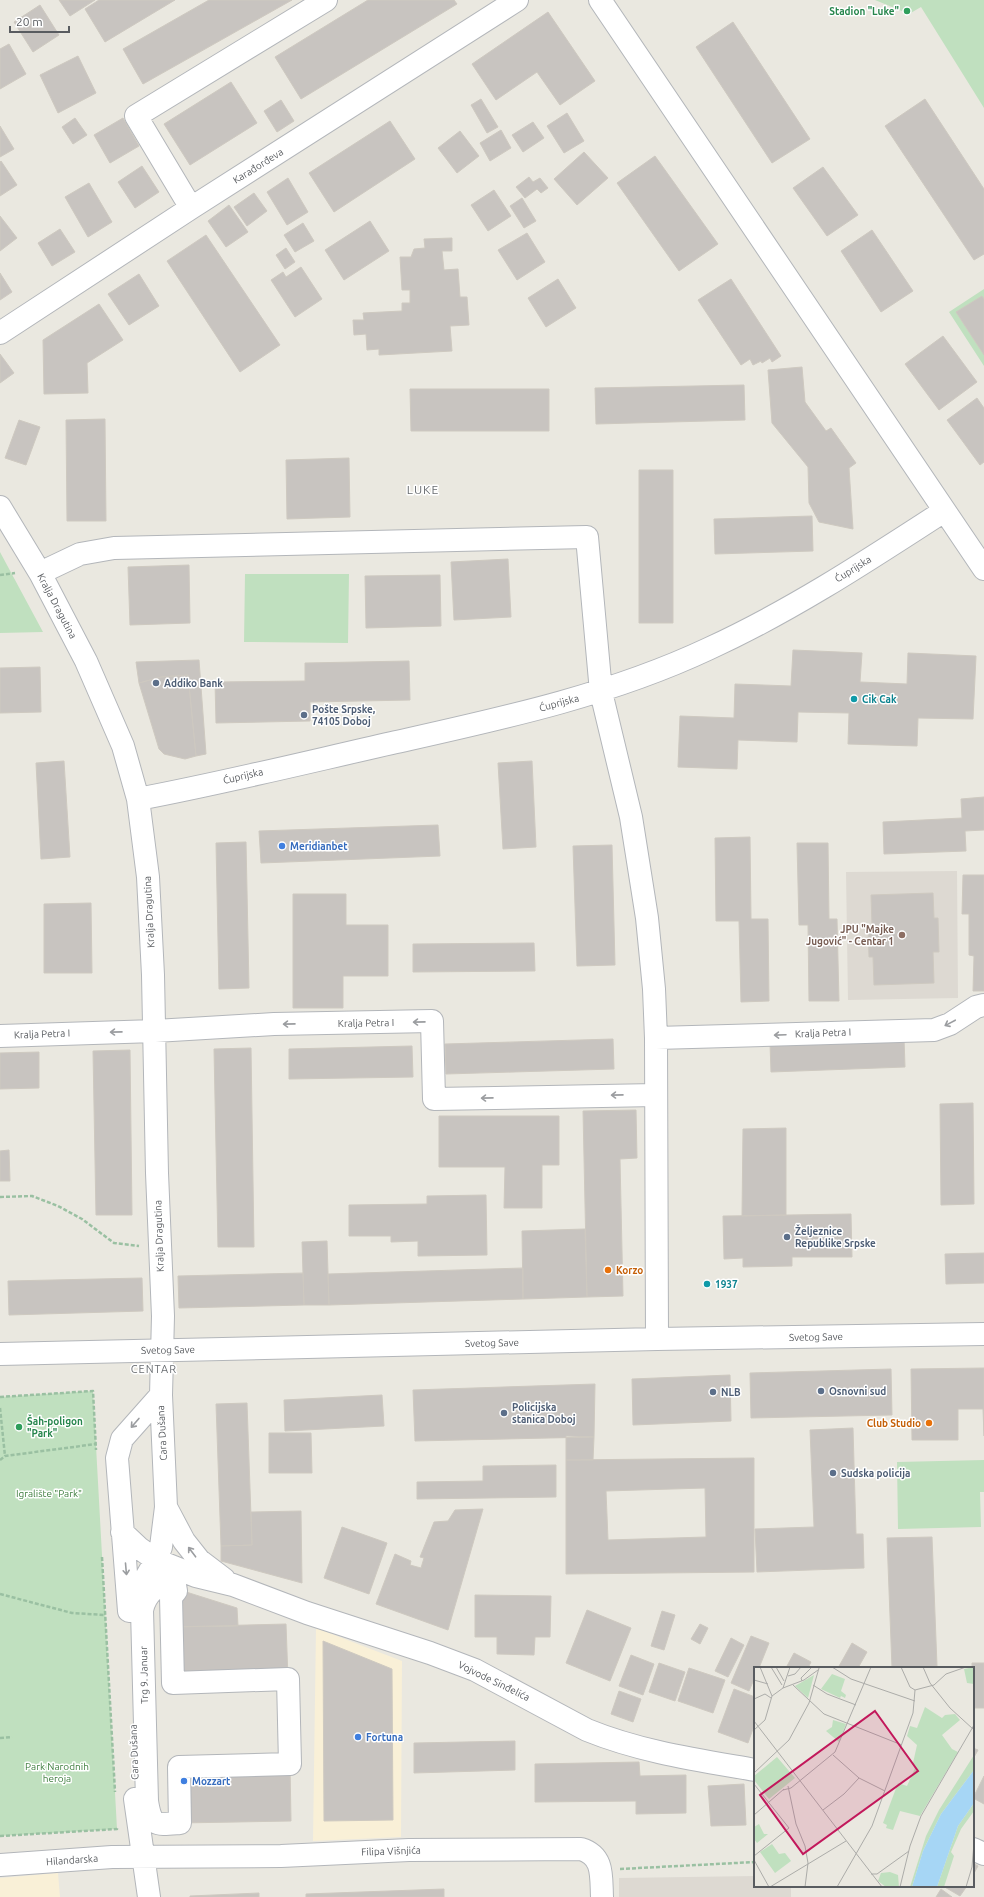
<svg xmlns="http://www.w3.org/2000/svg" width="984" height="1897" font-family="Ubuntu,sans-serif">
  <rect width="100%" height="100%" fill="#eae8e0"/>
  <path fill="#f9f0d7" d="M316,1628L402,1661L401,1837L313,1841Z
    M58,1873L60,1897H0V1878Z"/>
  <path fill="#ddd9d2" d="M957,871L958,998L848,1000L846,872Z
    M755,1876V1886H791V1897H619V1878Z"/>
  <path fill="#c0e0bf" d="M875,0H984V108L921,7L909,14Z
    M984,289V366L949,312Z
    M0,552L43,632L0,633Z
    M245,574H349L348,643L244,642Z
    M93,1391L117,1829L0,1836V1397Z
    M984,1460V1492H980L981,1527L898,1529L897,1462Z"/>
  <path fill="#c8c4c0" stroke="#cec9c0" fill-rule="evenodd" d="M59,0H95L70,16Z
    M99,0H175L105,42L85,9Z
    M209,0H292L143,84L123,49Z
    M368,0H454L457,4L301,99L275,57Z
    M40,5L59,35L33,52L14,22Z
    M548,12L595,81L560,105L537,72L496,100L472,64Z
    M733,22L810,139L772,163L696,47Z
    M9,44L26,74L0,89V49Z
    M78,56L96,93L58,113L40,75Z
    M231,82L257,123L190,165L164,124Z
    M481,99L498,127L487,133L471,105Z
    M925,99L984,189V254L974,260L885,126Z
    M281,100L294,121L277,132L264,111Z
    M567,113L584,141L564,153L547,126Z
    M75,118L87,135L73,144L62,127Z
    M123,118L139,146L110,163L94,135Z
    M390,121L415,159L334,212L309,173Z
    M533,122L544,138L523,152L512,135Z
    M0,126L14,149L0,157Z
    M501,130L511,148L490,161L480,143Z
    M460,131L479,156L457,173L438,148Z
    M584,152L608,178L577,205L554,179Z
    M655,156L718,244L679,271L617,183Z
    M1,161L17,185L0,196V162Z
    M142,166L159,192L135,208L118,182Z
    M823,167L858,215L827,236L793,188Z
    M529,177L533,182L540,178L548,188L541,193L537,189L525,198L516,187Z
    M288,178L308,212L287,225L267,192Z
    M89,183L112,222L88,237L65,197Z
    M494,190L511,216L488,231L471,205Z
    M254,193L267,211L247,226L234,207Z
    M522,198L536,221L524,228L510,206Z
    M229,205L248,232L226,247L208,221Z
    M0,216L17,238L0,251Z
    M370,221L389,251L344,280L325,250Z
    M303,223L314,241L295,252L284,235Z
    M60,229L75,252L52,266L38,243Z
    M872,230L913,291L881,312L841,251Z
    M527,233L545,262L517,280L498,250Z
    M206,235L280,345L240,372L167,261Z
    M452,238V251H442L444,270L458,269L460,297H467L469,325L450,326L452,351L379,355V349L367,350L366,334L354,335L353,320H364L363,313L402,311V303H410V290H402L400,257H411L414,249L425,248L424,239Z
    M286,248L295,262L285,269L276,255Z
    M301,267L322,299L295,317L271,280L283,272L286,277Z
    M0,273L12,292L0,300Z
    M139,274L159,306L129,325L108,294Z
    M558,279L576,308L546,327L528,298Z
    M731,279L781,356L772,362L770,358L762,363L761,361L753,365L750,359L741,365L698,300Z
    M982,296L984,299V355L956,312Z
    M99,304L123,340L87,363L88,393L44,394L43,340Z
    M943,336L977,382L939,410L905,364Z
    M0,354L14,373L0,383Z
    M802,367L805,402L826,431L831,428L856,463L849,468L853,529L819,522L809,503L808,467L772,423L768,370Z
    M744,385L745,420L596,424L595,388Z
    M410,389H549V431H411Z
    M977,398L984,408V462L980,465L947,420Z
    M105,419L106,521H67L66,420Z
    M19,420L40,427L26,465L5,458Z
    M349,458L350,517L287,519L286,460Z
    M639,470H673V623H639Z
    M812,516L813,551L715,554L714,519Z
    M508,559L511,617L454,620L451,562Z
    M189,565L190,623L130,625L128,567Z
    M440,575L441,626L366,628L365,576Z
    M793,650L862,653L860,682L907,684L908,653L976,656L973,719L918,718L917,746L848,744L849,713L798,712L797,742L738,740L737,769L678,767L680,716L734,718L735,684L791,686Z
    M199,660L206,754L196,756L188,675L161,677L139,683L136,662Z
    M409,661L410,700L310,702V721L216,723L215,682L305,681V663Z
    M40,667L41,712L0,713V668Z
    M188,675L196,756L185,759L164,754L159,749L139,683L161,677Z
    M64,761L70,857L41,859L36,763Z
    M532,761L536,847L503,849L498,763Z
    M984,797V830L965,831L966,851L884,854L883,822L962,818L961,799Z
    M438,825L440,856L261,863L259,831Z
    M750,837L751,919H768L769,1001L741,1002L739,921H716L715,838Z
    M246,842L249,988L219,989L216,843Z
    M797,843H828L829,919H837L839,1001H809L808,925H799Z
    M612,845L615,965L577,966L573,846Z
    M963,875H984V991H973L974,956L969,955V914H962Z
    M933,893L934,918H938L939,952H933L934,983L874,985L873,957H869L868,926L872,925L871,895Z
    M293,894H346V925H388V976H343V1008H293Z
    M91,903L92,973H44V904Z
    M534,943L535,971L413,972V944Z
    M904,1038L905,1067L771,1072L770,1043Z
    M613,1039L614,1069L446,1074L445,1044Z
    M412,1046L413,1077L289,1079V1049Z
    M251,1048L254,1247H218L214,1049Z
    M130,1050L132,1215H96L93,1051Z
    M39,1052V1088L0,1089V1053Z
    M973,1103L974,1204L941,1205L940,1104Z
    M636,1110L637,1158L620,1159L623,1296L587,1297L583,1111Z
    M439,1116H559V1165H542V1208H504L505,1167H439Z
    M786,1128V1215L742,1216L743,1129Z
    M9,1150L10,1181H0V1151Z
    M486,1195L487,1255L418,1256V1241L391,1242V1236H349V1205L427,1204V1196Z
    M851,1214L852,1257H792V1266L743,1267V1258L724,1259L723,1216Z
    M585,1229L587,1297L523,1299L522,1231Z
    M327,1241L329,1305H304L302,1242Z
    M984,1253V1283L946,1284L945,1254Z
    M523,1268V1299L329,1305L328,1274Z
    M303,1273L304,1305L179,1308L178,1276Z
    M142,1278L143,1311L9,1315L8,1281Z
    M984,1368V1436L983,1409H958V1440H912L911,1369Z
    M891,1369L892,1415L751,1418L750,1373Z
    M730,1375L731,1421L633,1425L632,1379Z
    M595,1384L594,1437L415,1441L413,1390Z
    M382,1395L384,1426L285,1431L284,1400Z
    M247,1403L252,1545L221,1546L216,1404Z
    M853,1428L856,1534H863L864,1568L757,1572L755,1529L814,1527L810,1430Z
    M269,1433H311L312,1473H269Z
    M566,1436L594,1437L593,1460H566Z
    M754,1458V1572L566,1574V1460ZM705,1488L706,1537L608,1540L606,1491Z
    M556,1465V1497L417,1499V1482L483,1481V1466Z
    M483,1509L448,1630L376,1604L395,1554L411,1561L410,1565L421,1568L424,1558L420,1557L434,1522L448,1521L455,1510Z
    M301,1511L302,1583L221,1561V1546L252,1545L251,1512Z
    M342,1527L387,1543L369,1594L324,1578Z
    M932,1537L937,1666L892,1668L887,1538Z
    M183,1591L237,1608L238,1626L171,1627Z
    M475,1595L551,1596L550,1637H535L534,1655L497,1654V1637H475Z
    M587,1610L631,1628L610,1681L566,1663Z
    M662,1611L675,1615L664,1650L651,1646Z
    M286,1624L288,1679L173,1683L171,1627Z
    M700,1624L708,1628L700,1644L691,1639Z
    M751,1636L769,1643L759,1668H755V1677L749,1691L731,1683Z
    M731,1638L744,1645L728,1677L715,1671Z
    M323,1641L392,1669L393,1820L324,1821Z
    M852,1643L867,1652L858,1668H838Z
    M794,1653L811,1662L808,1668L787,1666Z
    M631,1655L654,1664L643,1695L619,1686Z
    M659,1663L685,1672L675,1701L649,1692Z
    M972,1663H984V1708H973Z
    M689,1668L725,1680L713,1713L678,1701Z
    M734,1689L755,1697V1723L748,1743L718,1732Z
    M619,1691L641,1699L633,1722L611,1714Z
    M515,1741V1770L414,1773V1743Z
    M973,1748L978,1750L973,1759Z
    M639,1762L640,1776L686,1775V1813L636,1814V1801L535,1802V1764Z
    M290,1764L291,1821L180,1823L179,1767Z
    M984,1776V1804L973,1798Z
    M744,1784L746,1825L711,1826L708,1786Z
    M973,1863L978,1866L973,1875Z
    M943,1886H967L960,1896Z
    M444,1889V1897H306V1894Z
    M941,1889L952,1897H936Z
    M259,1893V1897H190V1896Z"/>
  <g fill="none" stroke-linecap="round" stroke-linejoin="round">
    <defs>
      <path id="minor" d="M600,0L984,569
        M191,208L136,116L326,0
        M0,333L191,208L517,0
        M0,507L40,573L86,661L123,746L138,799L148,877L153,975L157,1173L163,1316L161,1395L166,1507L161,1547L156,1560L129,1607
        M40,573L80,554L114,548L587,537L601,692L631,817L647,918L654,989L656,1038L657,1339
        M138,799C223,783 308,762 392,743C499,719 608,696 708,649C791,611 867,561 944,511
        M0,1036L155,1031L274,1024L432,1021L434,1099L656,1095
        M656,1038L934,1030L950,1024L976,1007L984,1005
        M0,1354L657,1339L984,1334
        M166,1507L184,1541L199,1560L224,1579
        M122,1532L139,1548L156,1560L196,1576L233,1585L307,1613L430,1653L475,1670L587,1730C641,1752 698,1760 755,1770
        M174,1579L176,1591L171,1597L173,1683L288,1679L290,1764L179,1767L180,1823C156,1825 151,1827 147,1801L142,1610C146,1592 158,1585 174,1579Z
        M129,1611L117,1458L122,1439L161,1395
        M135,1799L149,1897
        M973,1849L984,1854
        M0,1865L112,1857L281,1856L409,1850L581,1849C604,1856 601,1876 602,1897"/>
    </defs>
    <use href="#minor" stroke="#b3b6ba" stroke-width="24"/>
    <path stroke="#9ac0a2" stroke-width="2.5" stroke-dasharray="4 2" stroke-linecap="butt" d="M0,575L15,573
      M0,1197L32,1196L58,1206L82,1219L114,1243L139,1246
      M0,1397L93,1391L96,1450
      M0,1408L5,1456
      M0,1460L5,1456L96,1444
      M102,1557L115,1792
      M0,1594L72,1613L105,1615
      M0,1738L12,1737
      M0,1836L117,1829V1827
      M620,1869L755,1862"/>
    <use href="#minor" stroke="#fff" stroke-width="22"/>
  </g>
  <defs><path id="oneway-shaft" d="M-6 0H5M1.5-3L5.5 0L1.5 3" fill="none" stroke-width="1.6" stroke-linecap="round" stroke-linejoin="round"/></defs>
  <g stroke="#9b9da0">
    <use href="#oneway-shaft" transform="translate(419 1022) rotate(179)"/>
    <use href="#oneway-shaft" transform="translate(950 1023) rotate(152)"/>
    <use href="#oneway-shaft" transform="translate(289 1024) rotate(179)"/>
    <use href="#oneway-shaft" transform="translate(116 1032) rotate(179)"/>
    <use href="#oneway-shaft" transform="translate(780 1035) rotate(178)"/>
    <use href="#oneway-shaft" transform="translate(617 1095) rotate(179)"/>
    <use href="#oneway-shaft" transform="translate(487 1098) rotate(179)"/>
    <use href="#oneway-shaft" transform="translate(135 1423) rotate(131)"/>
    <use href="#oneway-shaft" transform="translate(192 1552) rotate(-127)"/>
    <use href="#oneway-shaft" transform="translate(126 1569) rotate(85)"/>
  </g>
  <g fill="#2e9e5b" stroke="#fff" stroke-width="1.5">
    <circle cx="907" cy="11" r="4"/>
    <circle cx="19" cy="1427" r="4"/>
  </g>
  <g fill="#5c6f8a" stroke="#fff" stroke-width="1.5">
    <circle cx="156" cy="683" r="4"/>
    <circle cx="304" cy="715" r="4"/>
    <circle cx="787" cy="1237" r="4"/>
    <circle cx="821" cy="1391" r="4"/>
    <circle cx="713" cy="1392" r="4"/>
    <circle cx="504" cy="1413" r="4"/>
    <circle cx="833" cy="1473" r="4"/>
  </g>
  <g fill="#0f9aa8" stroke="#fff" stroke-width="1.5">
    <circle cx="854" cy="699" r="4"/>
    <circle cx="707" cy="1284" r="4"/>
  </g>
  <g fill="#3f7fe0" stroke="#fff" stroke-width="1.5">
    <circle cx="282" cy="846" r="4"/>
    <circle cx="358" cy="1737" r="4"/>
    <circle cx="184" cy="1781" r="4"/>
  </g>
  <circle fill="#8d6e63" stroke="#fff" stroke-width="1.5" cx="902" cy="935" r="4"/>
  <g fill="#e8710a" stroke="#fff" stroke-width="1.5">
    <circle cx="608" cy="1270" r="4"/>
    <circle cx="929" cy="1423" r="4"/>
  </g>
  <g text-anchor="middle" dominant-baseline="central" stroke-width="3" stroke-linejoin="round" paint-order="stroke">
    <g font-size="10" font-weight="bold" fill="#27864d" stroke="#fff" text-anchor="end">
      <text x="899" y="11">Stadion "Luke"</text>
      <text x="27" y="1421" text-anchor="start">Šah-poligon<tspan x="27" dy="12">"Park"</tspan></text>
    </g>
    <g font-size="10" fill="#595c60" stroke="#fff">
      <text transform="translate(258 166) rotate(-32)">Karađorđeva</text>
      <text transform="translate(853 569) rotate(-32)">Ćuprijska</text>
      <text transform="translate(57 606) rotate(62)">Kralja Dragutina</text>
      <text transform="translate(559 703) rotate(-15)">Ćuprijska</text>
      <text transform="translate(243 776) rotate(-13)">Ćuprijska</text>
      <text transform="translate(149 912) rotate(-93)">Kralja Dragutina</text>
      <text transform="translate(366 1023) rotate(-1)">Kralja Petra I</text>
      <text transform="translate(823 1033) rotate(-2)">Kralja Petra I</text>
      <text transform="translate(42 1034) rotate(-2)">Kralja Petra I</text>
      <text transform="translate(159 1236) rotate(-92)">Kralja Dragutina</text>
      <text transform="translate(816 1337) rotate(-1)">Svetog Save</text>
      <text transform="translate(492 1343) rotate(-1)">Svetog Save</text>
      <text transform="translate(168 1350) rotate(-1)">Svetog Save</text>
      <text transform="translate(162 1433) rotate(-93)">Cara Dušana</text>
      <text transform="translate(144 1675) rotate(-91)">Trg 9. Januar</text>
      <text transform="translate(494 1681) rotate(26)">Vojvode Sinđelića</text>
      <text transform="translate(134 1752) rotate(-92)">Cara Dušana</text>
      <text transform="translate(391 1851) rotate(-2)">Filipa Višnjića</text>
      <text transform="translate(72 1860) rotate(-4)">Hilandarska</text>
    </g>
    <g font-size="10" font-weight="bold" fill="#4e5e75" stroke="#fff" text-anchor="start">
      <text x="164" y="683">Addiko Bank</text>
      <text x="312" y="709">Pošte Srpske,<tspan x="312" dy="12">74105 Doboj</tspan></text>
      <text x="795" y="1231">Željeznice<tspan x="795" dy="12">Republike Srpske</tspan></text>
      <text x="829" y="1391">Osnovni sud</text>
      <text x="721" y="1392">NLB</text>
      <text x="512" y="1407">Policijska<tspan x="512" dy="12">stanica Doboj</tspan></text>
      <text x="841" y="1473">Sudska policija</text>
    </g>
    <g font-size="10" font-weight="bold" fill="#0d838f" stroke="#fff" text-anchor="start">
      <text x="862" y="699">Cik Cak</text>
      <text x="715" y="1284">1937</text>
    </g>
    <g font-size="10" font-weight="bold" fill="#366cbe" stroke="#fff" text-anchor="start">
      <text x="290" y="846">Meridianbet</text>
      <text x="366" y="1737">Fortuna</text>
      <text x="192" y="1781">Mozzart</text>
    </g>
    <g font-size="10" font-weight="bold" fill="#785e54" stroke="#fff" text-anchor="end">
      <text x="894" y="929">JPU "Majke<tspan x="894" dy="12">Jugović" - Centar 1</tspan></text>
    </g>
    <g font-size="10" font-weight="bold" fill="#c56008" stroke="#fff" text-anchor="start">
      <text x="616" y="1270">Korzo</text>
      <text x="921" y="1423" text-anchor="end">Club Studio</text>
    </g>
    <g font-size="10" fill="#3c7c3d" stroke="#fff">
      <text x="49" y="1493">Igralište "Park"</text>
      <text x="57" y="1766">Park Narodnih<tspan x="57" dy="12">heroja</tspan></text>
    </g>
    <g font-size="11" letter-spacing="1" fill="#6a6e72" stroke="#fff">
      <text x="154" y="1369">CENTAR</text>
    </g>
    <g font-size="12" letter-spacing="1" fill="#6a6e72" stroke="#fff">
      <text x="423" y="489">LUKE</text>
    </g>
  </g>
  <g transform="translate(754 1667)">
    <rect width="220" height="220" fill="#eae8e0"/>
    <path d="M220,0V17L213,16L210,2ZM78,7L91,12L87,24L92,28L91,31L87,29L86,31L67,22ZM60,8L54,31L41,19ZM171,40L188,51L191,48L201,47L206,53L188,68L198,82L204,85L166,149L146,144L139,163L132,161L133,158L129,156L144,116L153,119L161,101L159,96L163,78L153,69L156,59L163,61ZM79,53L92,57L85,75L72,64L78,60ZM220,88V103L187,147L169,184L158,220H156L172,169L185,143ZM23,90L41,111L15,132L0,113V109ZM220,136V144L207,162L197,185L200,189L190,220H183L204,159ZM5,157L10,167H14L3,176L0,172V160ZM18,177L25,187L31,186L37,194L21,206L6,185ZM136,205L144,208L145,220H132L124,214L127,206Z" fill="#c0e0bf"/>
    <path d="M220,103V136L204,159L183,220H158L169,184L187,147Z" fill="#a6d6f5"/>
    <path fill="none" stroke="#acaca9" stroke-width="1" d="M6,0L18,29M17,0L28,18M22,0L30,14M78,0L97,12L161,34M147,0L156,20L161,23M169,0L176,16L196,41L219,62M34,9L41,7L47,0M0,13L14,17M48,14L47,11L58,0M39,18L70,47L148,78M59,18L73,27L102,38M29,21L36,0M161,23L180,18L192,7L212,0M0,32L11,27L17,31M0,54L128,220M0,63L11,53L18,29L29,21L50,13L64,3M79,88L105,111L131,124M0,106L35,73L55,36L65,1M0,117L35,161L0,189M34,119L42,157L51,179L54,196L51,220M29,123L37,121L81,85L117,0M69,143L90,127L105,111M0,148L30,122M0,193L15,220M117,207H123L155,184M16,220L92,174M83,220L118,159L159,46L161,23M146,220L156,179L167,149L220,58M212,220L218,200L220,176"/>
    <path fill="#c2185b" fill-opacity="0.15" stroke="#c2185b" stroke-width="2" d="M121,44L164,104L49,187L6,128Z"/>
    <rect width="220" height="220" fill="none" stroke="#595c60" stroke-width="2"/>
  </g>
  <path d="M10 26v6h59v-6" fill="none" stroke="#595c60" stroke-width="2"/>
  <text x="16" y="26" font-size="12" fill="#595c60" stroke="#ffffff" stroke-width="3" paint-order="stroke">20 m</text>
</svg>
